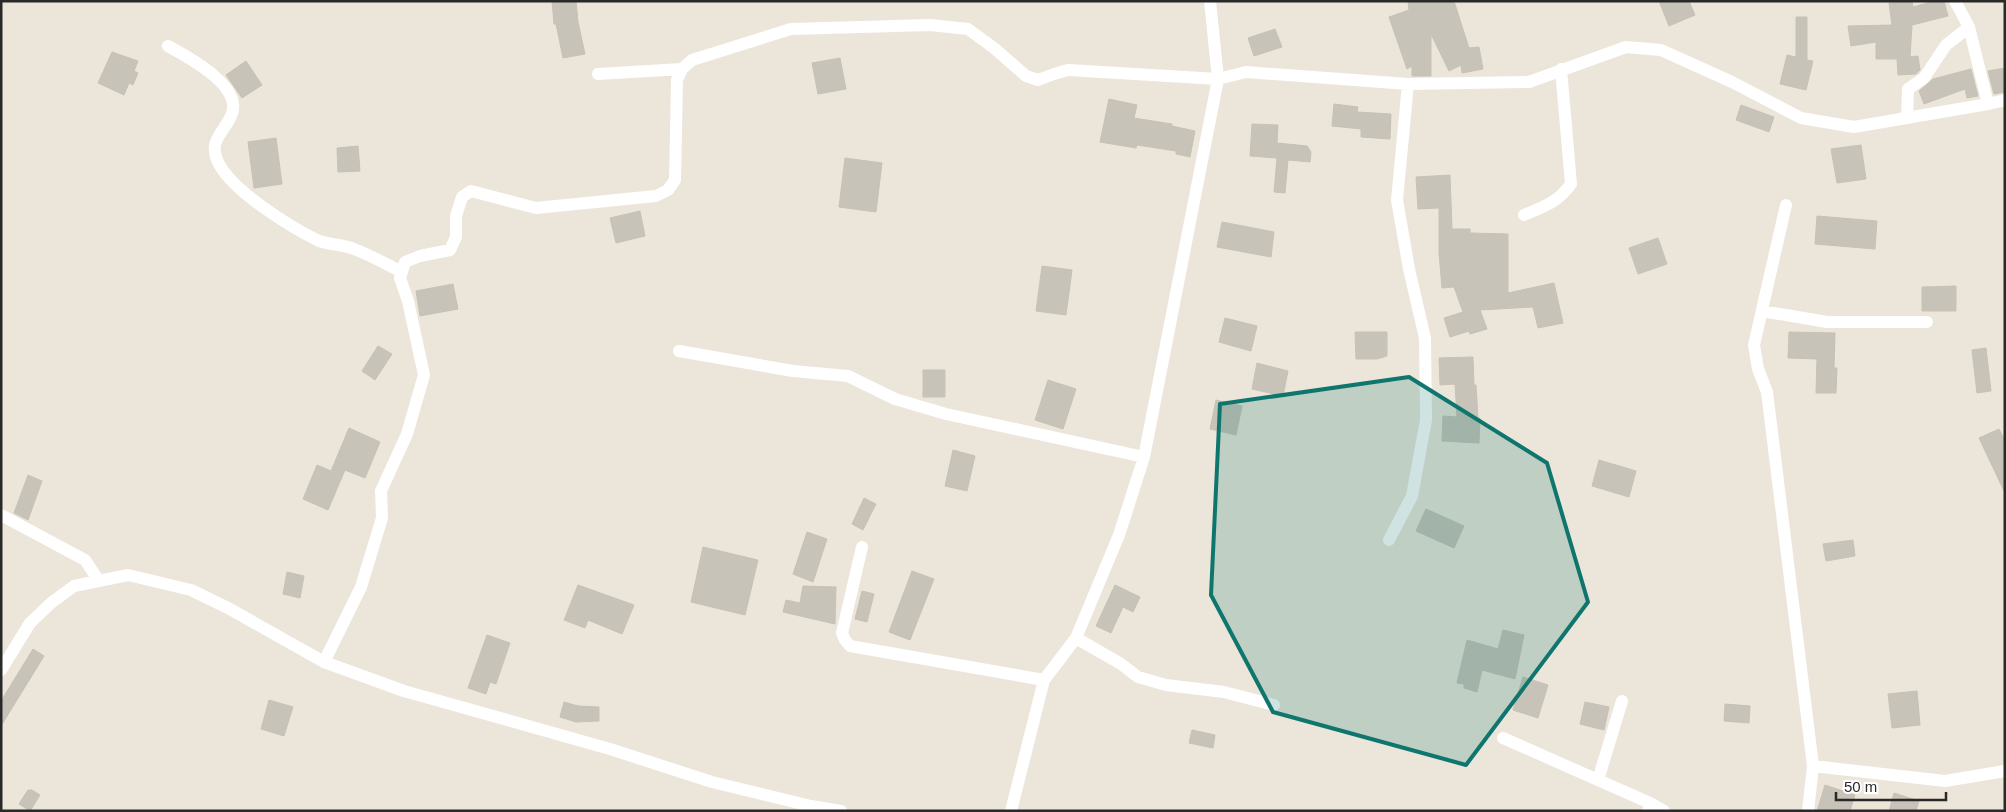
<svg xmlns="http://www.w3.org/2000/svg" width="2006" height="812" font-family="Arial,sans-serif">
  <rect width="100%" height="100%" fill="#ece5da"/>
  <path fill="#c7c3b9" stroke="#c8c1b4" d="M552,1H576L578,22L585,54L563,58L556,24H554Z
    M1408,1H1454L1469,48L1479,47L1483,69L1462,73L1461,65L1449,71L1431,34V76H1412V66L1407,69L1389,17L1409,10Z
    M1659,1H1689L1695,15L1669,26Z
    M1901,1H1912L1913,7L1935,1H1944L1948,16L1912,25L1910,57L1918,56L1920,70L1916,74L1898,75L1897,59H1876V42L1851,46L1848,26L1892,25L1889,3Z
    M1796,17H1807V60L1813,61L1806,90L1780,84L1787,55L1796,57Z
    M1275,29L1282,47L1254,56L1248,38Z
    M112,52L138,61L134,71L138,73L133,85L129,83L124,95L98,83Z
    M840,58L846,89L818,94L812,63Z
    M246,61L262,85L242,98L226,75Z
    M2005,68V92L1994,94L1988,71Z
    M1971,69L1978,96L1967,98L1965,89L1924,104L1919,91L1933,79Z
    M1109,99L1137,105L1134,118L1172,124V126L1195,131L1190,157L1176,154V151L1137,145L1136,148L1100,142Z
    M1334,104L1358,107L1357,112L1391,114L1390,139L1361,137V129L1332,126Z
    M1741,105L1774,117L1769,132L1736,120Z
    M1252,124L1278,125L1277,143L1307,146L1311,152L1310,162L1288,160L1285,193L1274,192L1277,158L1250,156Z
    M276,138L282,184L254,188L248,142Z
    M1861,145L1866,179L1837,183L1831,149Z
    M358,146L360,171L338,172L337,148Z
    M845,158L882,163L876,212L839,207Z
    M1450,175L1452,229H1470V233L1508,234V293L1554,283L1563,323L1538,328L1533,307L1480,310L1487,329L1470,334L1469,331L1450,337L1444,318L1463,312L1454,287L1442,288L1439,253V208L1418,209L1416,177Z
    M640,211L645,236L616,243L610,218Z
    M1817,216L1877,221L1875,249L1815,244Z
    M1222,222L1274,232L1271,257L1217,247Z
    M1658,238L1667,264L1638,274L1629,248Z
    M1042,266L1072,270L1066,315L1036,311Z
    M453,284L458,309L420,316L416,291Z
    M1956,286V311H1922V287Z
    M1225,318L1257,326L1251,351L1219,342Z
    M1355,332H1387V356L1377,359H1356Z
    M1789,332L1835,333L1834,368H1837L1836,393H1816L1817,359L1788,358Z
    M378,346L392,354L375,380L362,371Z
    M1986,348L1991,391L1977,393L1972,350Z
    M1473,357L1474,385H1476L1478,418H1480L1479,443L1442,441L1443,416L1457,417L1455,384L1440,385L1439,358Z
    M1257,363L1288,371L1283,396L1252,389Z
    M923,370H945V397H923Z
    M1048,380L1076,389L1063,429L1035,420Z
    M1216,400L1242,406L1236,435L1210,429Z
    M349,428L380,442L365,478L345,470L328,510L303,499L317,465L331,471Z
    M1999,429L2005,441V493L1979,438Z
    M953,450L975,456L967,491L945,486Z
    M1599,460L1636,471L1629,497L1592,486Z
    M28,475L42,481L28,520L14,513Z
    M864,498L876,504L863,530L852,524Z
    M1426,509L1464,526L1454,548L1416,531Z
    M807,532L827,539L813,582L793,574Z
    M1853,540L1855,556L1826,561L1823,544Z
    M703,547L758,560L745,615L691,602Z
    M912,571L934,579L910,640L889,632Z
    M287,572L304,576L300,598L283,594Z
    M578,585L634,605L622,634L588,620L585,628L564,620Z
    M1115,585L1140,597L1133,612L1123,607L1111,633L1096,626Z
    M803,586L836,587L835,624L783,612L786,600L800,603Z
    M862,591L874,594L867,622L855,619Z
    M1503,630L1524,635L1515,679L1482,670L1477,692L1464,688V684L1457,683L1467,640L1498,649Z
    M487,635L510,643L496,684L490,682L486,694L468,688Z
    M33,649L44,656L1,726V701Z
    M1523,677L1548,685L1538,718L1513,710Z
    M1917,691L1920,725L1892,728L1888,694Z
    M269,700L293,707L284,736L261,729Z
    M564,702L578,706L599,707V721L576,722L560,717Z
    M1585,702L1609,707L1604,730L1580,724Z
    M1725,704L1750,706L1749,723L1724,721Z
    M1192,730L1215,735L1213,748L1189,743Z
    M1825,785L1855,795L1850,811H1817Z
    M28,790H32L40,795L30,811L19,804Z
    M1894,793L1919,801L1916,811H1889Z"/>
  <g fill="none" stroke-linecap="round" stroke-linejoin="round">
    <path stroke="#fff" stroke-width="12" d="M1955,1L1969,27L1988,104L2005,100
      M168,46C188,57 245,87 231,116C223,134 207,141 219,164C234,192 289,226 317,240C328,245 342,244 354,249C370,255 386,264 402,272
      M598,74L682,69
      M1907,118L1908,89L1924,78L1946,45L1969,27
      M1786,205L1754,345L1758,369L1767,392L1813,766L1808,811
      M1524,215C1545,206 1557,203 1571,184L1561,69
      M1762,311L1827,322H1927
      M679,351L793,371L848,376L895,399L946,414L1144,457
      M1,515L85,560L99,581
      M1389,540L1412,496L1426,420L1425,338L1409,269L1397,200L1408,84
      M862,547L842,633L845,640L850,646L1044,680
      M1076,638L1121,664L1138,677L1166,685L1224,692L1274,705
      M324,662L361,587L382,518L381,491L407,434L424,375L408,301L400,278L405,262L420,256L450,250L456,237V216L462,197L471,191L536,208L656,196L668,190L675,180L677,80L682,69L692,60L791,29L930,25L968,29L994,48L1026,76L1038,80L1054,74L1068,70L1218,79L1210,1
      M1,670L30,623L51,603L74,586L128,575L191,590L228,608L324,662L404,691L610,749L712,782L811,806L841,811
      M1503,738L1650,803
      M1813,766L1945,781L2005,771
      M1598,780L1622,701
      M1011,811L1044,680L1076,638L1119,535L1144,457L1218,79L1246,72L1408,84L1529,82L1626,47L1661,50L1732,82L1801,118L1854,127L1988,104
      M1648,811L1650,803L1664,811"/>
  </g>
  <path fill="#0f766e" fill-opacity="0.2" stroke="#0f766e" stroke-width="4" stroke-linejoin="round" d="M1409,377L1547,463L1588,602L1466,765L1273,712L1211,595L1220,404Z"/>
  <rect width="2006" height="812" fill="none" stroke="#292929" stroke-width="5"/>
  <path d="M1836 792v8h110v-8" fill="none" stroke="#292929" stroke-width="2.5"/>
  <text x="1844" y="792" font-size="15" fill="#292929" stroke="#ffffff" stroke-width="4" paint-order="stroke">50 m</text>
</svg>
